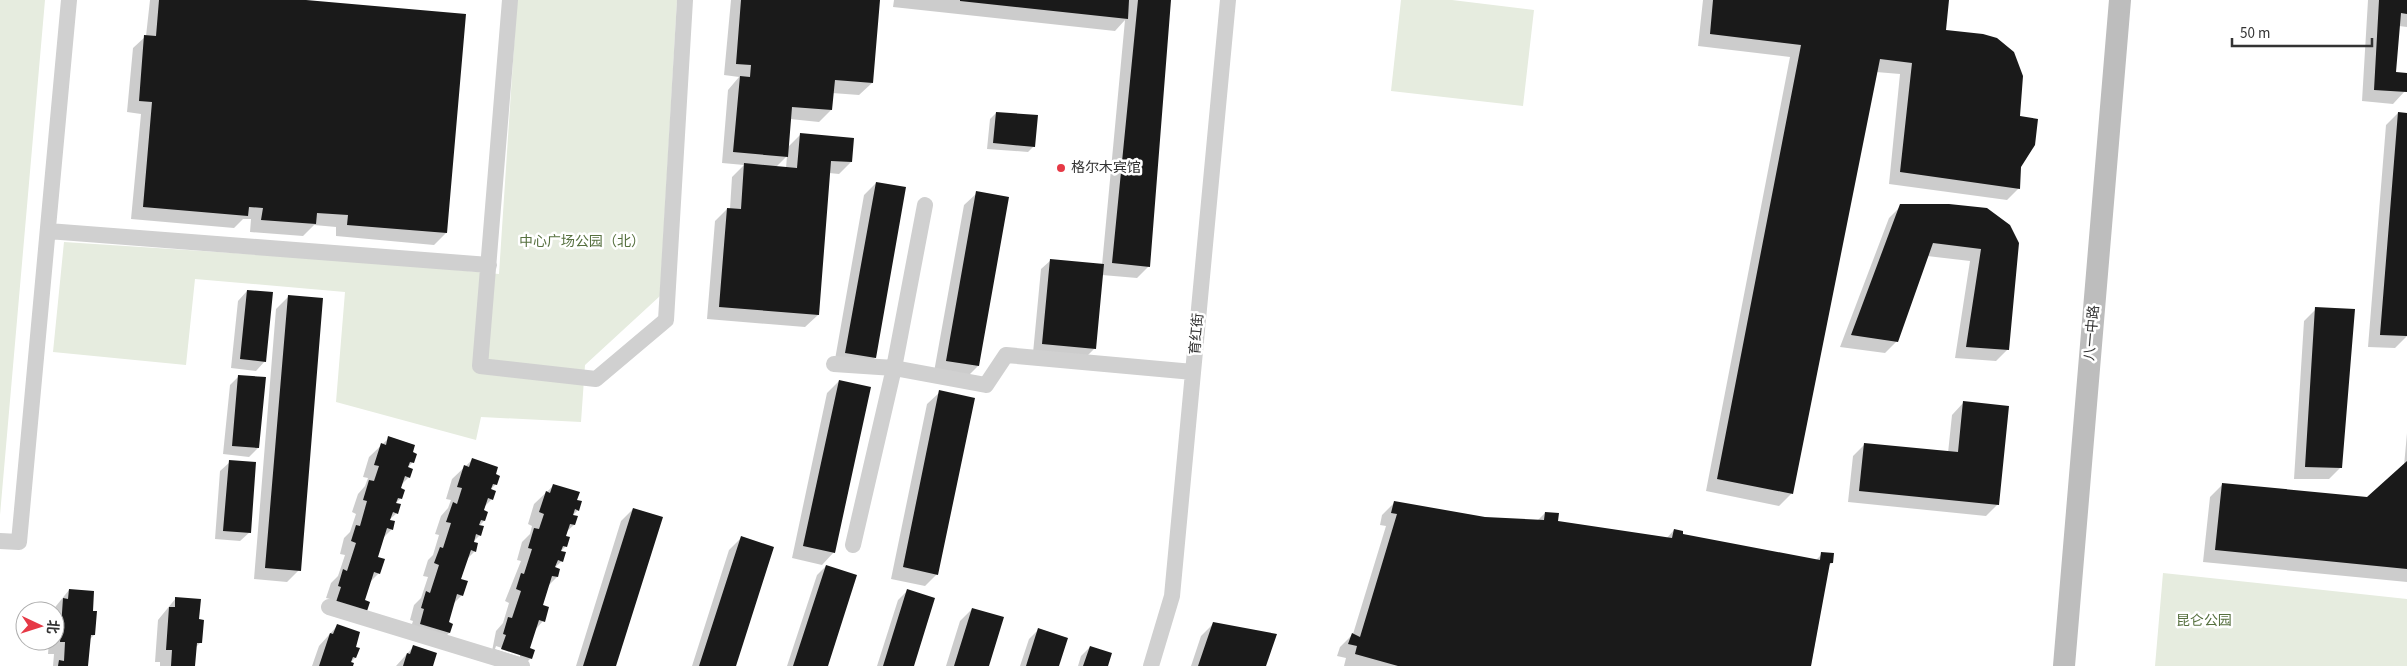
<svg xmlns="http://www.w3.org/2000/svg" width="2407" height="666" font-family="'Source Sans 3','Noto Sans SC',sans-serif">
  <rect width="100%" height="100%" fill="#fff"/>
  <path fill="#e6ecdf" d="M0,0H45L0,515Z
    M517,0H677L660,296L585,365L581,422L481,417L476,440L336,402L345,292L195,279L186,365L53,352L64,242L371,262L499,274Z
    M1401,0H1452L1534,10L1523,106L1391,91Z
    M2163,573L2407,599V666H2155Z"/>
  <path fill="#0003" fill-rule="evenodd" d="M150,0H292L446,233L434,245L336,236V227L314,225L303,236L250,232L251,219H243L234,228L131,219L141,114L127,112L133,48L146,36Z
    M731,0H879L872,83L859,95L832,93L831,110L819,122L790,119L788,147L800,135L851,162L839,174L829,173L818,315L805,327L707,319L715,221L727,209H730L732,177L744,165L722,163L728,90L739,77L724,75ZM787,156L786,168L776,167Z
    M894,0H1170L1149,266L1137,278L1102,275L1095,348L1085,358L1033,353L1041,269L1051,260L1102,265L1125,20L1115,31L893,7Z
    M1703,0H1948L1944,31L2019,118V188L2007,200L1889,184L1900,74L1876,72L1791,494L1779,506L1706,491L1790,57L1698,46Z
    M2368,0H2407V27L2399,26L2394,73L2405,91L2393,104L2362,101Z
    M996,113L1034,146L1028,152L987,149L990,119Z
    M2398,113L2407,114V336L2395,348L2368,347L2386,125Z
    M876,183L905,188L875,358L862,370L834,365L864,195Z
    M977,193L978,366L966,378L934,372L964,205Z
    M1901,206L1986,209L2008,349L1996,361L1955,358L1970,261L1927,256L1897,341L1885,353L1840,347L1889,218Z
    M247,291L265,361L256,371L231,368L238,301Z
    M288,297L299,570L287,582L254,579L276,309Z
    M2316,309L2341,467L2329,479H2294L2304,321Z
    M239,376L258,448L249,457L223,454L230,385Z
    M839,381L834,552L822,565L792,558L827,393Z
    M940,392L937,574L925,586L891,579L927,404Z
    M1964,402L1998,504L1986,516L1848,502L1853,456L1865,444L1948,453L1952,415Z
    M2407,433V582L2203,562L2210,497L2222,485L2367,498L2404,466Z
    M389,438L411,453L413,462L407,468L409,477L401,485L400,489L403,490L400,499L395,504L397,513L389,520L392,529L383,538L377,558L379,573L370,582L325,614L330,599L326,598L331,583L338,576L345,555L340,554L344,538L350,532L356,514L352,512L358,494L365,486L368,478L363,477L369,457Z
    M472,460L494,475L496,484L490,490L492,499L484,507V521L479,526L480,535L472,543L475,551L466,560L460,580L462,595L453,604L447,623L449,633L437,645L408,636L413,621L410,620L414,605L421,598L428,577L423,576L428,560L433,555L439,535L435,534L441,516L448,508L451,500L446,499L452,479Z
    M230,462L250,532L240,541L215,539L220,471Z
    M554,485L576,501L578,510L572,516L574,525L566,532V546L560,552L562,561L554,568L557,577L548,586L541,606L543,621L535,630L529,649L531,658L523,666L490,661L496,631L503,623L509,603L505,601L521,561L517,560L522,542L530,534L532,526L528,524L534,504ZM496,646L520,654V657L495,649Z
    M1394,503L1485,518L1537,521L1545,513L1557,522L1666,539L1674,530L1681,535L1815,561L1822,554L1832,563L1828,566L1811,666H1344L1346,658L1337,656L1340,647L1353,634L1386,526L1380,525L1382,515Z
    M633,509L614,666H576L621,521Z
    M741,538L734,666H692L729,550Z
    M826,566L827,666H787L817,575Z
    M69,590L92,612L94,635L89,640L87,666H53L54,654H48L49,641H55V611H52Z
    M907,591L913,666H877L898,600Z
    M176,598L198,620L200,643L196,647L194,666H160V662H155L158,620Z
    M972,609L987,666H946L960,621Z
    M1213,624L1265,666H1191L1201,636Z
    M337,626L354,647L355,658L350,663L352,666H312L319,646Z
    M1038,630L1058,666H1020L1029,639Z
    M414,646L431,666H396Z
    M1090,647L1106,666H1078L1081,656Z"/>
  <path fill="#1a1a1a" d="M159,0H306L466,14L447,233L347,225L348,215L317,213L316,224L261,220L263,208L249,207L248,216L143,207L152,102L139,101L144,35L156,36Z
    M741,0H880L873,83L835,80L832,110L792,107L788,157L733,152L740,76L750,77L751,65L736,64Z
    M960,0H1129L1128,19L960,1Z
    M1138,0H1171L1150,267L1112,263Z
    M1713,0H1949L1946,30L1983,34L1997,38L2014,52L2023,76L2020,116L2038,119L2035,145L2021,167L2020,189L1900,172L1912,63L1880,59L1793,494L1717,479L1801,45L1710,34Z
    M2379,0H2407V14L2401,13L2396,72L2407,73V92L2374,90Z
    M996,112L1038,115L1035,147L993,143Z
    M2398,112L2407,113V336L2380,335Z
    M800,133L854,138L852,162L831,161L819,315L719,307L727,208L741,209L744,163L797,168Z
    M876,182L906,187L876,358L845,353Z
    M976,191L1009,197L979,366L946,361Z
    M1900,204H1949L1987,208L2010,225L2019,243L2009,350L1966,347L1981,249L1933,243L1898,342L1851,335Z
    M1050,259L1104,264L1096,349L1042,344Z
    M247,290L273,292L266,362L240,359Z
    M288,295L323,298L301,571L265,568Z
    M2315,307L2355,309L2342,468L2305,467Z
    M238,375L266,377L259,448L232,446Z
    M839,380L871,387L835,553L803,546Z
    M939,390L975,398L938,575L903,567Z
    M1963,401L2009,406L1999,505L1859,491L1864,443L1958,452Z
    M388,436L415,445L413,452L417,454L414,463L410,462L408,467L413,469L410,478L405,476L401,488L405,490L402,499L398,498L396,503L401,504L398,514L393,512L390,520L395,521L393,530L387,528L378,557L385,559L380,574L374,572L365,600L370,602L367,611L336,602L341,587L338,586L343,569L347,571L356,543L351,541L356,525L360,526L367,501L363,500L369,480L374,481L379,466L374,465L381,443L386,445Z
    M472,458L498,467L496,474L500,476L497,485L493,484L491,489L496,491L493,500L488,498L484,510L488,512L485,521L481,520L479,525L484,526L481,536L476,534L474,542L478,543L476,552L471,550L461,579L468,581L463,596L457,594L449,622L453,624L450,633L420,624L424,609L421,608L426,591L430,593L439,565L434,563L440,547L443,548L451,523L446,522L453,502L457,504L462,488L457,487L464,465L469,467Z
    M229,460L256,462L251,533L223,531Z
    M2407,461V569L2215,550L2222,483L2367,497Z
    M553,484L580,492L577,500L582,501L579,511L575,509L573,515L578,516L575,525L570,524L566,536L570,537L567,547L563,546L561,551L566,552L563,562L558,560L555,567L560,569L558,577L552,576L543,605L549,607L545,622L539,620L530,648L535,650L532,659L501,649L506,635L503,634L508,617L512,618L521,591L516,589L521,573L524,574L532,549L528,548L534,528L539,529L544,514L539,512L546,491L550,493Z
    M1394,501L1485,517L1544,520L1545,512L1559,513L1558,521L1672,538L1674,529L1683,531V534L1820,560L1821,552L1834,553L1833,563H1830L1811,666H1398L1355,654L1357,646L1348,644L1352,633L1360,637L1397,514L1391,513Z
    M633,508L663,517L616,666H583Z
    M741,536L774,547L736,666H699Z
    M826,565L857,575L828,666H793Z
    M69,589L94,591L93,611H97L95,635H91L88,666H58L59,660L64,661L65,642H60L63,598L68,599Z
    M907,589L935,598L914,666H883Z
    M175,597L201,599L199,619L204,620L202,643H197L195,666H171L172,650H166L169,607H175Z
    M972,608L1004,617L989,666H954Z
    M1213,622L1277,634L1266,666H1198Z
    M337,624L360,632L356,647L360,648L356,658L353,657L351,662L354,663L353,666H319L330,633L333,634Z
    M1038,628L1068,638L1059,666H1026Z
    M413,645L437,653L433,666H403L407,653L410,654Z
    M1090,646L1112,653L1108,666H1083Z"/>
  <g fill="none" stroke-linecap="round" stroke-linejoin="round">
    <path stroke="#d0d0d0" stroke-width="16" d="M510,0L480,366L596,379L666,320L685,0
      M48,231L489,265
      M834,364L894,368L986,385L1006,355L1193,372
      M0,541L19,542L69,0
      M853,545L894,368L925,205
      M329,607L522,666
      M1151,666L1172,596L1228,0"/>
    <path stroke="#bdbdbd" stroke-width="22" d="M2064,666L2120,0"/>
  </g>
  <circle fill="#e63946" stroke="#fff" stroke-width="2" cx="1061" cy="168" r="5"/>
  <g text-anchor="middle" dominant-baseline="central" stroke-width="5" stroke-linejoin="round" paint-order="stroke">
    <g font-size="14" fill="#333" stroke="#fff" text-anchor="start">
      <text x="1071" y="168">格尔木宾馆</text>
    </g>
    <g font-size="14" fill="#56703f" stroke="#fff">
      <text x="582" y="242">中心广场公园（北）</text>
      <text x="2204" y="621">昆仑公园</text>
    </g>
    <g font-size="14" fill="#333" stroke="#fff">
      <text transform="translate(2092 333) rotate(-85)">八一中路</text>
      <text transform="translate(1197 334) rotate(-85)">育红街</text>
    </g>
  </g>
  <g transform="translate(40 626) rotate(94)"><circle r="24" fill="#ffffff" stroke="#adadad"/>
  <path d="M0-4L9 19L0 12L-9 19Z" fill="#e63946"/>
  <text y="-8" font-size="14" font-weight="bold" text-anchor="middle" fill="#333333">北</text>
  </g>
  <path d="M2232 38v8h140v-8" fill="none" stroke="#333333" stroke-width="2.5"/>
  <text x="2240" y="38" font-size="15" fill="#333333" stroke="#ffffff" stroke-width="4" paint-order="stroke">50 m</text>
</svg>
